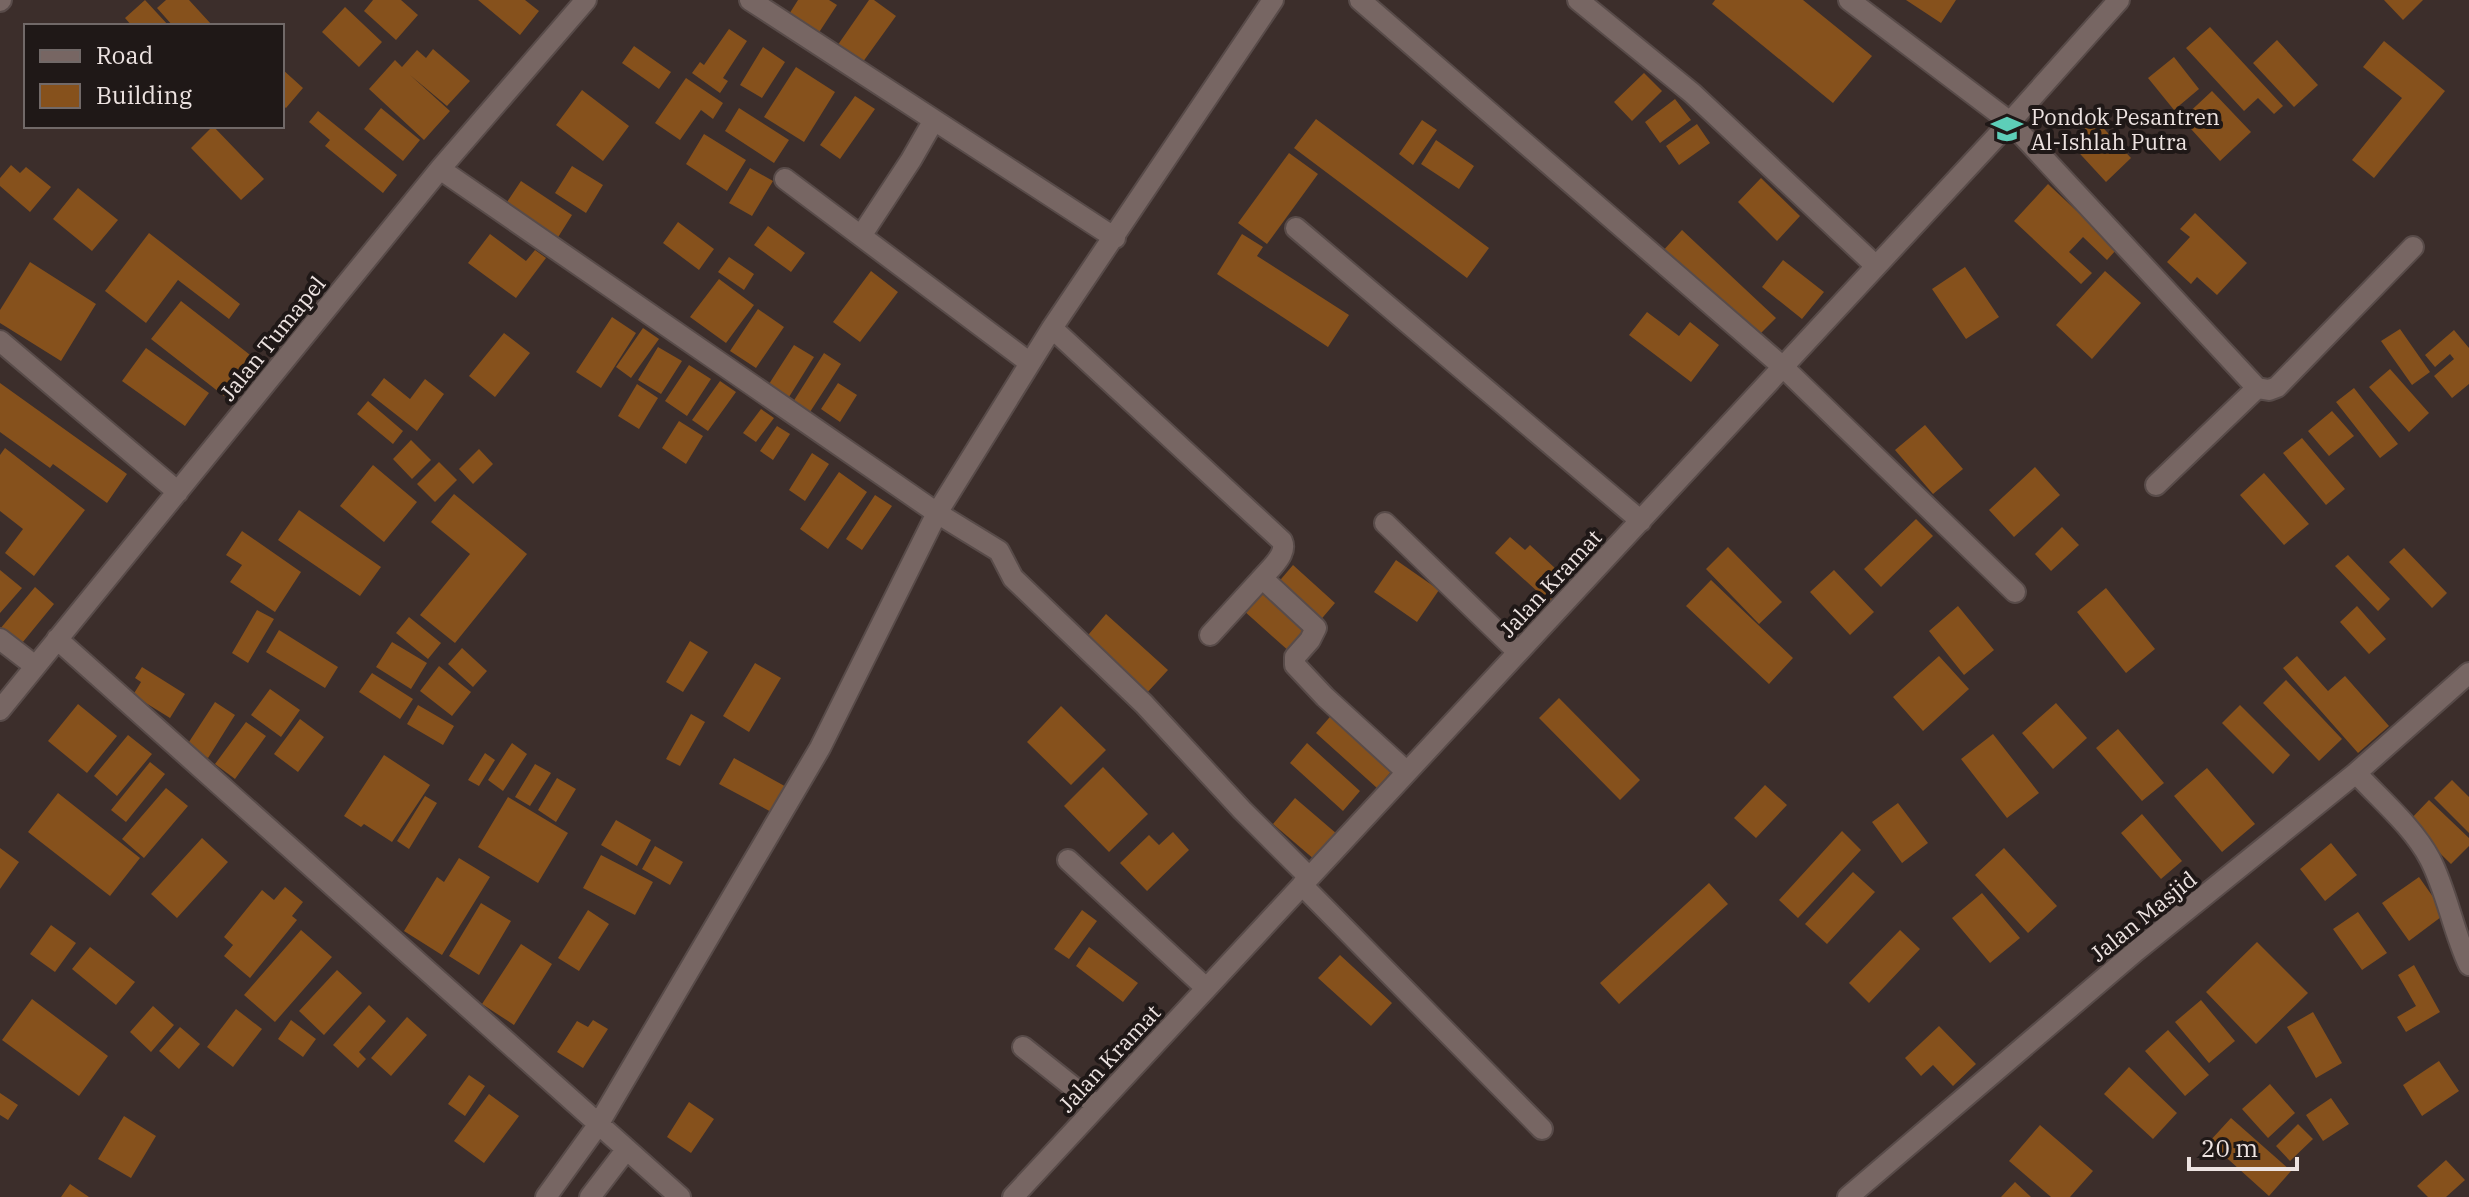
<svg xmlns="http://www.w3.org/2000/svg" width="2469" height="1197" font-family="'IBM Plex Serif',serif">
  <rect width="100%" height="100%" fill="#3c2e2b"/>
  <path fill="#86511c" d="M145,0L169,26H132L125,18Z
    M166,0H189L211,24L173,26L157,8Z
    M373,0H401L418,15L396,40L364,11Z
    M478,0H525L539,11L520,35Z
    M798,0H829L837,5L816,37L786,19Z
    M869,0H874L896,16L860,66L835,49Z
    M1715,0H1803L1872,56L1833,103L1712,4Z
    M1906,0H1956L1941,23Z
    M2384,0H2423L2403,20Z
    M345,7L382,42L359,67L322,32Z
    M2210,27L2283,106L2274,114L2258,98L2244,111L2186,48Z
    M729,29L747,41L723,78L728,81L720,93L692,73L700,62L704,65Z
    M2277,40L2318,85L2294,107L2253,63Z
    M2384,41L2445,91L2374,178L2352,160L2402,98L2363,67Z
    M634,46L671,72L659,89L622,63Z
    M763,47L785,62L762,98L740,85Z
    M433,49L470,81L447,106L410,75L450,111L424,140L369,89L395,60L402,67L417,50L426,58Z
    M2174,57L2199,89L2174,110L2148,78Z
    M796,67L835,92L804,142L764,117Z
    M282,69L303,88L286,108L282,105Z
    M1644,73L1662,91L1632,121L1614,102Z
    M686,78L723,103L713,119L701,110L680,140L655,123Z
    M582,90L629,126L603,161L556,125Z
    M2212,91L2251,132L2220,161L2182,119Z
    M855,96L875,109L840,159L820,145Z
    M1675,99L1691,120L1660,143L1645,122Z
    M381,108L420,140L403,161L364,129Z
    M739,108L789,140L774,163L725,131Z
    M318,111L397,175L383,193L325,146L330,140L309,122Z
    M1316,119L1489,248L1467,278L1294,148Z
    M2095,119L2131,158L2106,182L2070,143Z
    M1422,120L1437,130L1413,165L1399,154Z
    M1697,124L1710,143L1679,165L1666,146Z
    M213,126L264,179L241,200L191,148Z
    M704,134L746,160L727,191L686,164Z
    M1436,140L1474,166L1459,189L1421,164Z
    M1289,153L1318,174L1267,244L1238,223Z
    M11,165L20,173L26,167L51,187L30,212L0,186V178Z
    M572,166L603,185L586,213L555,193Z
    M750,168L773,181L752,216L729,203Z
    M1761,178L1800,216L1777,241L1738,202Z
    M521,181L572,215L555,242L503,208Z
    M2048,184L2117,249L2107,260L2083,237L2069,252L2092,273L2081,284L2014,221Z
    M78,188L118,220L92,251L53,219Z
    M2195,213L2247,263L2217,295L2197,277L2191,284L2167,262L2190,237L2180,229Z
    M678,222L714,249L699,270L663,243Z
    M768,226L805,253L791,272L754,245Z
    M1682,230L1776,318L1755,339L1661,253Z
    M149,233L240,304L229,319L178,280L146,323L105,291Z
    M490,234L526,261L535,250L546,258L516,298L468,263Z
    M1242,234L1263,247L1257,256L1349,315L1328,347L1217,274Z
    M729,257L754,274L744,290L718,272Z
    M1783,260L1824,292L1802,319L1762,287Z
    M30,262L96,304L61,361L0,323V310Z
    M1965,267L1999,317L1966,339L1932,289Z
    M871,271L898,292L860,342L833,322Z
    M2105,271L2141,303L2092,359L2056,325Z
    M719,279L754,305L726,343L690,317Z
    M181,301L254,358L224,396L151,339Z
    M758,309L784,327L756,368L730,351Z
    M1647,312L1679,336L1690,322L1719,345L1691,382L1629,335Z
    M612,317L636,333L601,388L576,372Z
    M643,328L659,339L631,378L616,367Z
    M2400,329L2430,372L2412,385L2381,341Z
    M2454,330L2469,348V384L2452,398L2434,376L2454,359L2450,354L2435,367L2425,355Z
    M504,333L530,353L495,397L469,376Z
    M794,345L814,357L789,397L769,384Z
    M658,347L682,361L661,394L638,380Z
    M146,348L209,393L185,426L122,381Z
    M824,353L841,364L810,412L793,402Z
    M689,365L711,379L687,416L665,401Z
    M2390,369L2429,413L2409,432L2369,387Z
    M384,378L410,399L425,379L444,394L417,431L371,395Z
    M720,381L736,392L708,431L692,420Z
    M0,383L127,474L107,503L53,464L50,468L0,432Z
    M838,383L857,395L840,422L821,409Z
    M637,384L658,398L639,429L618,416Z
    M2354,388L2398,444L2380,458L2336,402Z
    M368,401L403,431L393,444L357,414Z
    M761,409L774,418L756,442L743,433Z
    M2332,411L2354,436L2329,456L2308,431Z
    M679,421L703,436L686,464L662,448Z
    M1925,425L1963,469L1933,494L1895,450Z
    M777,426L790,434L773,460L760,451Z
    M2302,438L2345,489L2326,505L2283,453Z
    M411,440L431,460L412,479L393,459Z
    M5,448L85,510L34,576L5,553L23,529L0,511V455Z
    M479,449L493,464L473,484L459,469Z
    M812,453L829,464L805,501L789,490Z
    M439,462L457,480L435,502L417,484Z
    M373,465L417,502L384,542L340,506Z
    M2035,467L2060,495L2014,537L1989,510Z
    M839,472L867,492L828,549L800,529Z
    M2264,473L2309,524L2284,545L2240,495Z
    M454,494L527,554L455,643L420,615L470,554L431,522Z
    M875,495L892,506L862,550L846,539Z
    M299,510L381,567L360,596L278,540Z
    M1916,519L1933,536L1881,587L1864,569Z
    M2062,527L2079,545L2051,571L2035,554Z
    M242,531L301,572L275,612L230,582L242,565L226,555Z
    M1510,537L1525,550L1530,545L1569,581L1550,603L1495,553Z
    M1728,547L1782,602L1759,624L1706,569Z
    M2404,548L2447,593L2432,608L2389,562Z
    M2348,555L2390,599L2378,611L2335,566Z
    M1396,560L1439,590L1417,622L1374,592Z
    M1293,565L1335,603L1318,623L1276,585Z
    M0,570L22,588L0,613Z
    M1834,570L1874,612L1850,635L1810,592Z
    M1711,580L1793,658L1769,684L1686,606Z
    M35,587L54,604L18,648L0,629Z
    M2106,588L2155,649L2126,673L2077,612Z
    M1262,589L1309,631L1290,652L1243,610Z
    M1958,606L1994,650L1964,675L1929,631Z
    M2357,606L2386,639L2369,654L2340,622Z
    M257,610L274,619L248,663L232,653Z
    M1106,614L1168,670L1144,696L1083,641Z
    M409,617L441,643L428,659L396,633Z
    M279,630L338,667L325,688L266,652Z
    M690,641L708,652L683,692L666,682Z
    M392,642L427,663L411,689L376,667Z
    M462,648L487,671L473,687L448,664Z
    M1939,656L1969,689L1923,731L1893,697Z
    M2297,656L2328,691L2345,676L2389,726L2358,753L2283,668Z
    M755,663L781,678L749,732L723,716Z
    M439,666L471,692L452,716L420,691Z
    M142,667L185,694L170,718L133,695L141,682L135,678Z
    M372,673L413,699L400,719L359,692Z
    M2286,680L2342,739L2319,761L2263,703Z
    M270,689L300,710L281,737L251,715Z
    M1559,698L1640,780L1620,800L1539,718Z
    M215,702L235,715L208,758L187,745Z
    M2056,703L2087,738L2053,769L2022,733Z
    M78,704L117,736L87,773L48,741Z
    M418,705L454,726L443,745L407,724Z
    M2240,705L2290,755L2273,774L2222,723Z
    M1061,706L1106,750L1071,785L1027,742Z
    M1335,711L1396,766L1377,788L1316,733Z
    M691,714L705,722L680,766L666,759Z
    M300,719L324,737L298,772L274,754Z
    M246,722L266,736L235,779L215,764Z
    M2118,729L2164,783L2142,801L2096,748Z
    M1993,734L2039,793L2007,818L1961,759Z
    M128,735L152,754L117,796L94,776Z
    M512,743L527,754L503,791L488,780Z
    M1307,743L1360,791L1343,811L1290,763Z
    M485,753L495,760L479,786L468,780Z
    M384,755L430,785L392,842L364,824L361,827L344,816Z
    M734,758L790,789L775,814L719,784Z
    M150,762L165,774L126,822L111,810Z
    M535,764L551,773L530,806L515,797Z
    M1103,767L1148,814L1109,852L1064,806Z
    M2207,768L2255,824L2222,852L2174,796Z
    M557,778L576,789L556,822L538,810Z
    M2452,780L2469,797V833L2434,798Z
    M1765,785L1787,805L1756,838L1734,818Z
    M166,788L188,806L144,858L122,839Z
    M58,793L140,858L110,896L28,832Z
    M425,796L437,803L409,849L397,841Z
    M508,797L568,833L538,883L478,847Z
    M1295,798L1337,834L1315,860L1273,824Z
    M2429,800L2469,838V846L2451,864L2408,822Z
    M1898,803L1928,843L1902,863L1872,822Z
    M2142,814L2182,861L2161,879L2121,833Z
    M616,820L651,840L637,866L601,845Z
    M1842,831L1861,850L1798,918L1779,900Z
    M1173,832L1189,850L1147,891L1120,863L1149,835L1159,845Z
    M202,838L228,862L177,918L151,894Z
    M2331,843L2357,875L2325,901L2300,869Z
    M655,846L683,862L670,885L642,869Z
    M0,848L19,862L0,889Z
    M2004,848L2057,906L2028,933L1975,875Z
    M601,855L653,882L635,915L583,888Z
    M459,858L490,877L442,955L404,931L437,877L444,882Z
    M1853,872L1875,892L1827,944L1805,924Z
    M2419,877L2445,914L2409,941L2382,903Z
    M1709,883L1728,904L1619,1004L1600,983Z
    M285,887L303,902L292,916L297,920L250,978L224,956L233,945L224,937L262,890L274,900Z
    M1982,893L2020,938L1990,963L1952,918Z
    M481,903L511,921L479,975L449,956Z
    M588,910L609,924L579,971L558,958Z
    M1082,910L1097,921L1069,959L1054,949Z
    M2358,912L2387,953L2362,970L2333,929Z
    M51,925L76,943L55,972L30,954Z
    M301,930L332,957L275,1022L244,995Z
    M1900,930L1920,949L1869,1003L1849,983Z
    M2257,942L2308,993L2256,1044L2206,992Z
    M521,944L552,964L514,1025L482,1004Z
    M90,947L135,982L116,1005L72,969Z
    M1089,947L1138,983L1123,1002L1076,966Z
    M1340,955L1392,1003L1371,1026L1318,978Z
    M2414,965L2440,1012L2406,1032L2397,1017L2416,1006L2398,975Z
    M337,970L362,993L324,1035L299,1011Z
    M32,999L108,1056L79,1096L2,1040Z
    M2201,1000L2235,1041L2209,1063L2175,1022Z
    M369,1005L386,1021L359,1052L366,1059L358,1068L333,1045Z
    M153,1006L174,1025L151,1052L130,1032Z
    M236,1009L262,1029L233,1067L207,1047Z
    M2313,1012L2342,1063L2316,1078L2287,1027Z
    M407,1017L427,1035L391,1076L371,1058Z
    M291,1020L316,1039L303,1057L278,1039Z
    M593,1020L608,1029L583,1068L557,1052L577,1021L588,1027Z
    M1939,1026L1976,1064L1953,1086L1933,1065L1921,1076L1905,1058Z
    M180,1027L200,1044L179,1069L159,1051Z
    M2168,1030L2209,1075L2185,1096L2145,1051Z
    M2439,1061L2459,1091L2422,1116L2403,1085Z
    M2129,1067L2177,1113L2153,1139L2104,1094Z
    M469,1075L485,1086L465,1116L448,1104Z
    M2270,1084L2295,1113L2268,1138L2242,1109Z
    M0,1093L18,1105L8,1120L0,1115Z
    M489,1094L519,1116L484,1163L454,1141Z
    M2331,1098L2349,1124L2323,1141L2306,1115Z
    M689,1102L714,1119L691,1153L667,1137Z
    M124,1116L156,1136L131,1178L98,1159Z
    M2231,1118L2291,1171L2269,1196L2209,1142Z
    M2298,1124L2313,1139L2290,1161L2276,1146Z
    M2040,1125L2093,1171L2070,1197H2051L2009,1161Z
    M2446,1160L2465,1180L2446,1197H2428L2417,1186Z
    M2015,1182L2031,1197H2001Z
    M70,1184L89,1197H61Z"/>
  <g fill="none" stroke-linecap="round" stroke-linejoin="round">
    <defs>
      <path id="minor" d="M750,0L1115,238
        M1360,0L1783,367L2015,592
        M1578,0L1692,93L1876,266
        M1849,0L2010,122L2257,388L2269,390L2277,387L2413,247
        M0,1L1,0
        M440,169L937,513L999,551L1013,578L1144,704L1242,810L1309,877
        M785,179L1030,363
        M1296,228L1641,521
        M861,236L911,160L934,120
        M1052,328L1282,541C1286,550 1279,559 1273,566L1210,635
        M0,341L178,492
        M2156,485L2257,388
        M1385,523L1518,652
        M1262,578L1316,628L1310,640L1295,657V665L1325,697L1407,772
        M0,639L35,666
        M57,639L680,1197
        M0,710L440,169L586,0
        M2356,773C2381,800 2413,827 2430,859C2447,892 2453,931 2469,965
        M1068,860L1206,988
        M1302,885L1542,1129
        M1023,1047L1097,1106
        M546,1197L598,1125L820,748L937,513L1052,328L1273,0
        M590,1197L626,1150
        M1013,1197L2010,122L2119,0
        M1848,1197L2136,951L2356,773L2469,673"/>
    </defs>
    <use href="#minor" stroke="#584b49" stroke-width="24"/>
    <use href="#minor" stroke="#776663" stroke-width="20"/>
  </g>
  <defs>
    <symbol id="school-bare" viewBox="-9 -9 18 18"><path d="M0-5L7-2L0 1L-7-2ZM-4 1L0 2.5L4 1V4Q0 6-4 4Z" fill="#5dceb8" stroke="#1f1817" stroke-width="2.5" paint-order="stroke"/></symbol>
  </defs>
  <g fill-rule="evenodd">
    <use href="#school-bare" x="1985" y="107" width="44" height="44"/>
  </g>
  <g text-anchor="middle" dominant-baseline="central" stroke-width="8" stroke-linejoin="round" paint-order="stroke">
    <g font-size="22" fill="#ede3e1" stroke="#1f1817" text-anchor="start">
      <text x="2031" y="116">Pondok Pesantren<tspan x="2031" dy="25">Al-Ishlah Putra</tspan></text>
    </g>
    <g font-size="22" fill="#ede3e1" stroke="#1f1817">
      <text transform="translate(272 338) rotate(-51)">Jalan Tumapel</text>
      <text transform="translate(1550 583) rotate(-47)">Jalan Kramat</text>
      <text transform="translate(2143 916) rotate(-39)">Jalan Masjid</text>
      <text transform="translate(1109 1058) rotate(-47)">Jalan Kramat</text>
    </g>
  </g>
  <rect x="24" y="24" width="260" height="104" fill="#1f1817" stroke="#716968" stroke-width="2"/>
  <rect x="40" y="50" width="40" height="12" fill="#776663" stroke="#716968" stroke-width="2"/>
  <text x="96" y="64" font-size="24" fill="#ede3e1">Road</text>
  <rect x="40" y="84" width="40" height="24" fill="#86511c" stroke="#716968" stroke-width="2"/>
  <text x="96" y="104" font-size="24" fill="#ede3e1">Building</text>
  <path d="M2189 1157v12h108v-12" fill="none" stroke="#ede3e1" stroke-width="4"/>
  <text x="2201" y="1157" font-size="24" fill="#ede3e1" stroke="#1f1817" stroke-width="6" paint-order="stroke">20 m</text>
</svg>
